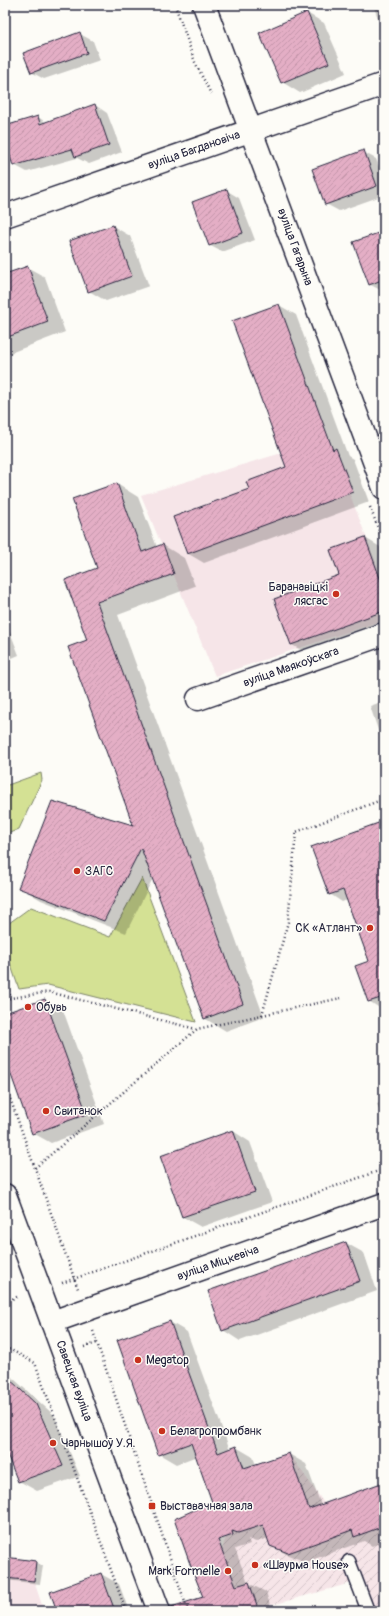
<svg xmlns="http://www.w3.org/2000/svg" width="389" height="1616" font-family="Pangolin,sans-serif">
  <defs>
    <pattern id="industrial-furrows" width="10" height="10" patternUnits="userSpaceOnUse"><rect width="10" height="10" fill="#f6e5e8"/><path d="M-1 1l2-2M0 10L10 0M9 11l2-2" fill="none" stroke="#d3c4c8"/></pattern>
    <pattern id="building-hatch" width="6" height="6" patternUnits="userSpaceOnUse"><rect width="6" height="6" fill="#e4aec5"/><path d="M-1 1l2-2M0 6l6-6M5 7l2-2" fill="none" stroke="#c395aa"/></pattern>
  </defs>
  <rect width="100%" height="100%" fill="#fdfcf7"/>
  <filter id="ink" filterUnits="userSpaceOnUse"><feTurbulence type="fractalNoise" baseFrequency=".025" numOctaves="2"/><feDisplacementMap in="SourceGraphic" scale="8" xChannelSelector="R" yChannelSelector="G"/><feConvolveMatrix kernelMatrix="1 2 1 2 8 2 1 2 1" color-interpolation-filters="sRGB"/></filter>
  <g filter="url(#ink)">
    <path fill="#f6e5e8" d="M329,439L384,584V620L215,676L141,495Z
      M5,1578L34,1581L44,1611H5Z"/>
    <path fill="url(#industrial-furrows)" d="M236,1446L244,1468L289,1453L324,1503L384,1482V1611H363L351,1583L258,1609L249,1582L236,1586L222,1550L226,1537L197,1460Z"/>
    <path fill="#d4e194" stroke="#7b8268" d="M41,773L42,780L19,829L5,835V786Z
      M142,878L196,1022L48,985L19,989L5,948V926L31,907L110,937Z"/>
    <path fill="#0003" d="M67,5H82L73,8Z
      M373,5H384V34Z
      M307,13L324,23L346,73L300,93L282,82Z
      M80,34L93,41L100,60L44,79L31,72Z
      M95,105L107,113L122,152L89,164L77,158L27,172L14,165L5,135V127L38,117L47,123Z
      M363,152L376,159L384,179V195L339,211L326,204Z
      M226,190L239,198L255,240L222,252L209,245Z
      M113,226L130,236L149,286L106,301L89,291Z
      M384,232V292L369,284Z
      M27,267L45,277L65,332L5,355V275Z
      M279,305L296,315L348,456L353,459L369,502L204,563L187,553L287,468Z
      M117,484L138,497L157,547L163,545L184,558L195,586L118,615L264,1017L226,1031L204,1018L153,878L126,933L41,900L19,887L135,827L89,641L99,568Z
      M365,538L382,548L384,553V628L310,655L292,645Z
      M5,619L19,655L5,661Z
      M384,701V748L370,706Z
      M384,822V1008L381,1009L369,1001L370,962L347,900L342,902L330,894Z
      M45,1000L63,1010L104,1124L51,1143L33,1133L5,1056V1014Z
      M384,1101V1122L377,1104Z
      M233,1131L250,1142L272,1202L201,1227L183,1217L162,1156Z
      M346,1243L364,1253L377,1291L240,1341L223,1330Z
      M170,1322L187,1332L230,1450L236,1447L253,1457L256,1465L289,1454L306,1464L321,1505L384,1483V1541L372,1546L364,1541L306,1562L288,1555L271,1545L269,1538L256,1542L248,1539L250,1544L235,1549L248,1583L266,1592L272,1611H205L204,1597L213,1502L197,1456L176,1464L159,1454Z
      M5,1371L54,1415L80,1476L37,1491L19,1481L5,1447Z
      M5,1558L36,1562L43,1566L40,1584L5,1580Z
      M101,1574L119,1584L129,1611H59Z"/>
    <path fill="url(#building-hatch)" stroke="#22223b" d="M307,12L329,63L281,83L259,33Z
      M80,32L87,53L31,73L23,53Z
      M95,104L109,145L75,157L72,149L13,166L5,139V126L38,116L40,124Z
      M364,150L377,186L325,205L312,169Z
      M227,189L243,233L209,246L192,202Z
      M113,225L132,276L88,292L69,241Z
      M384,231V279L369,285L353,242Z
      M28,266L48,322L5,338V274Z
      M279,304L333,450L336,448L353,492L187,554L173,517L249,489L246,482L286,467L232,321Z
      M117,483L142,552L163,544L174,574L97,602L243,1004L204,1019L141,848L104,921L18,888L52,801L133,825L68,647L87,640L65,580L97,568L72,499Z
      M365,537L384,589V611L291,645L274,599L339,575L330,550Z
      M384,821V997L368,1002L355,966L369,961L343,890L329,895L311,847Z
      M45,999L87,1114L32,1134L5,1058V1013Z
      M233,1130L255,1192L182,1217L160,1156Z
      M346,1242L360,1281L222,1331L208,1291Z
      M170,1321L218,1453L236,1446L244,1468L289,1453L309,1509L384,1482V1526L354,1537L352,1530L288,1553L270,1546L263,1525L238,1533L232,1531L233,1535L218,1540L236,1586L249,1582L259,1611H171V1607L203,1597L190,1564L174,1519L212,1502L191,1443L158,1455L117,1340Z
      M5,1375L36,1404L63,1466L18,1482L5,1449Z
      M5,1557L36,1561L34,1581L5,1578Z
      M101,1573L115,1611H57L50,1592Z"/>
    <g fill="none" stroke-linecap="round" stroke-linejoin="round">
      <defs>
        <path id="service" d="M349,1561L368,1611"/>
        <path id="minor" d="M204,5L384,488
          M5,216L384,84
          M198,699L384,634"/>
        <path id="tertiary" d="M52,1322L384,1204"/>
        <path id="secondary" d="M5,1195L159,1611"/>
      </defs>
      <use href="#service" stroke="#22223b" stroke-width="15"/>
      <use href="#minor" stroke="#22223b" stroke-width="25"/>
      <use href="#tertiary" stroke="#22223b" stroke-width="25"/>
      <use href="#secondary" stroke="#22223b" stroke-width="25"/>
      <path stroke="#22223b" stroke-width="2.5" stroke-dasharray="1 3" stroke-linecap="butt" d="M175,5L195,62L211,94
        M370,507L384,544
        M5,979L11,998
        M5,999L49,992L196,1029
        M262,1015L288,922L296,832L384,799
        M5,1084L78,1289
        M35,1168L197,1029L341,998
        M62,1283L384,1169
        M5,1302L19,1296
        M93,1331L188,1611
        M84,1347L97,1343
        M5,1348L11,1350L35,1363L126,1611"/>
      <use href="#service" stroke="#fdfcf7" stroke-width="12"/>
      <use href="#minor" stroke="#fdfcf7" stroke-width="22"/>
      <use href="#tertiary" stroke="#fdfcf7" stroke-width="22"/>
      <use href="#secondary" stroke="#fdfcf7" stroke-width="22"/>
    </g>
  </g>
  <g fill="#c8321e" stroke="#fdfcf7" stroke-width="1.5">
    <circle cx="336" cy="594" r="4"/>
    <circle cx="77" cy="871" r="4"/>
    <circle cx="370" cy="928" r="4"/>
    <circle cx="28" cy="1007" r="4"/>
    <circle cx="46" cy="1111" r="4"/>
    <circle cx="138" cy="1360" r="4"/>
    <circle cx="162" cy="1431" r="4"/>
    <circle cx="53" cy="1443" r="4"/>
    <rect x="148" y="1502" width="8" height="8" rx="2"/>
    <circle cx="255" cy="1565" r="4"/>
    <circle cx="228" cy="1571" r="4"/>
  </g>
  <g text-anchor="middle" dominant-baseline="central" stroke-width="3" stroke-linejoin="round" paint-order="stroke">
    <g font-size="12" fill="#22223b" stroke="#fdfcf7">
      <text transform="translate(194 150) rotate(-19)">вуліца Багдановіча</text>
      <text transform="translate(295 247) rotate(70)">вуліца Гагарына</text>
      <text transform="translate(291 667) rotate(-19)">вуліца Маякоўскага</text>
      <text transform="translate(218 1263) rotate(-19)">вуліца Міцкевіча</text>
      <text transform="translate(74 1381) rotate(70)">Савецкая вуліца</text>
    </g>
    <g font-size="12" fill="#22223b" stroke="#fdfcf7" text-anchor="start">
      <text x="328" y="587" text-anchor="end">Баранавіцкі<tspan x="328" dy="14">лясгас</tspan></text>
      <text x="85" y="871">ЗАГС</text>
      <text x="362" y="928" text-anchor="end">СК «Атлант»</text>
      <text x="36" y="1007">Обувь</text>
      <text x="54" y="1111">Свитанок</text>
      <text x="146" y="1360">Megatop</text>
      <text x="170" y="1431">Белагропромбанк</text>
      <text x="61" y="1443">Чарнышоў У.Я.</text>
      <text x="160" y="1506">Выставачная зала</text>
      <text x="263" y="1565">«Шаурма House»</text>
      <text x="220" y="1571" text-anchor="end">Mark Formelle</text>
    </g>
  </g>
  <rect width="389" height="1616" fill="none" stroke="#fdfcf7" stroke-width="20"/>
  <rect x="10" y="10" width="369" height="1596" fill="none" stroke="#22223b" stroke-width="1.5" filter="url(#ink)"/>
</svg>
